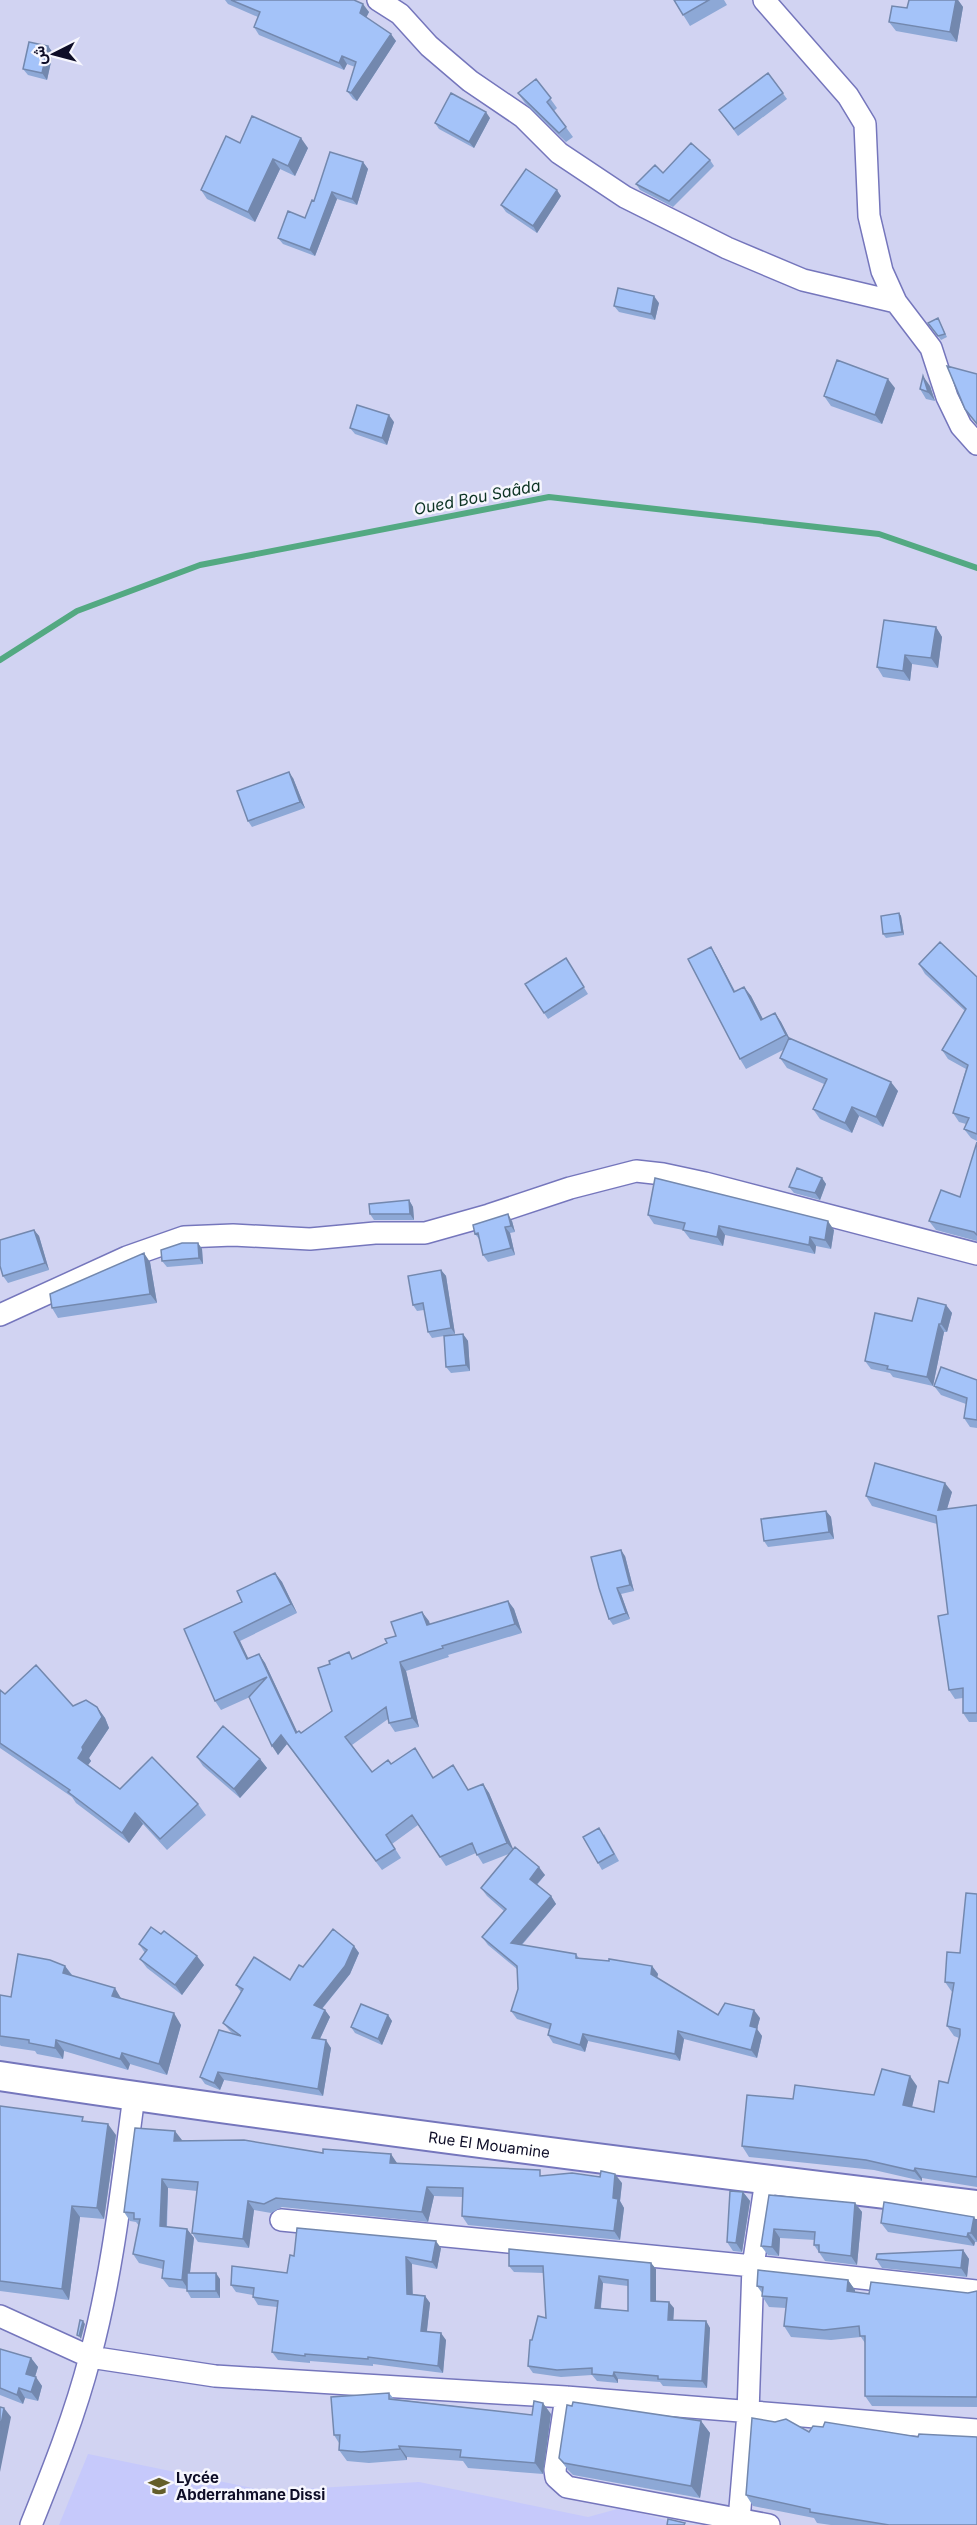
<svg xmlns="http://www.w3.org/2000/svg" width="977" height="2525" font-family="Inter,Vazirmatn,sans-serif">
  <rect width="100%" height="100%" fill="#d1d3f2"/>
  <path fill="#c6c9fb" d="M88,2454L267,2491L419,2482L588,2517L621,2508L684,2525H59Z"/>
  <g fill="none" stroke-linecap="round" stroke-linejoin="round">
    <path stroke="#53a982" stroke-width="6" d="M0,660L77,611L200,565L549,497L879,534L977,568"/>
    <defs>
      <path id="street" d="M378,0L400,14L429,46L470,81L523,117L559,153L625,197L727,248L803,280L896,302
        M764,0L848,96L865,124L869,216L882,271L896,302L931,348L947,397L961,426L977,444
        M0,1315L127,1257L184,1237L233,1235L310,1239L375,1233H425L489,1215L570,1188L636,1171L663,1174L705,1183L977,1254
        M281,2220L753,2266L977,2291
        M0,2316L90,2357L215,2376L566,2397L977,2430
        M566,2397L555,2470L556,2477L567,2487L769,2525
        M739,2520L748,2413L753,2266L766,2180
        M31,2525C53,2470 75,2415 90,2357C113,2272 122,2184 134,2096"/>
      <g id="secondary">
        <path id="s1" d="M0,2076C325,2125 651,2166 977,2205"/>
      </g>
    </defs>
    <use href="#street" stroke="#7576bc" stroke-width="24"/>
    <use href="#secondary" stroke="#7576bc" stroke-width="32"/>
    <use href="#street" stroke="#fff" stroke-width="21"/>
    <use href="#secondary" stroke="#fff" stroke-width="28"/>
  </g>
  <path fill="#8da8d6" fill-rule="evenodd" d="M225,0H354L369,12L366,17L396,41L357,101L353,99L347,91L355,67L347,64L344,70L259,35L254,27L258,17L228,4Z
    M674,0H724L727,5L690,26Z
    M909,0H958L963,7L957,42L896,31L889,22L907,8Z
    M48,46L53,53L47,80L28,75L23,69Z
    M768,73L787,99L738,136L719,110Z
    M536,79L557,108L554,111L573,137L566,142L525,103L518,93Z
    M490,118L474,148L439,129L435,123Z
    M240,143L308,148L295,176L280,169L255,222L207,199L201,190Z
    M710,160L714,166L673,207L640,190L636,184L663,173Z
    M363,162L368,169L357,205L337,199L315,256L283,244L278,238L305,218L314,201Z
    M561,196L537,233L506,212L501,205Z
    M659,303L655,320L619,312L614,306Z
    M938,318L947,337L941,340L928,323Z
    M930,386L935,401L926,399L920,389Z
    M895,388L882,424L831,406L824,396Z
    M394,422L387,445L355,434L350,428Z
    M936,627L942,637L938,668L912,664L910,681L883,677L877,667Z
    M293,778L305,808L252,827L248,821Z
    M899,913L901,916L904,935L886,938L883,934Z
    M711,947L717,957L735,991L744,987L751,996L763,1019L775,1013L781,1022L789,1038L898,1091L883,1127L859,1116L852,1133L820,1119L813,1109L824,1084L787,1068L780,1058L785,1049L746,1069L740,1059Z
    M919,964L977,977V1141L971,1138L964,1129L966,1124L959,1122L953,1113L966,1069L948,1059L942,1050L965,1011L925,974Z
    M570,965L588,994L548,1019L544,1013Z
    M977,1142V1241L936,1230L929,1221L960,1197Z
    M822,1178L826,1184L820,1200L794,1193L789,1187Z
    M409,1200L413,1207L414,1220H374L370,1214Z
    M648,1215L834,1230L831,1249L816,1246L815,1254L725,1235L723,1246L690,1239L683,1230L654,1224Z
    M512,1221L515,1232L510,1233L515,1255L488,1262L483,1255L480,1240L475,1234Z
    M34,1230L39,1236L49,1270L8,1283L3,1276Z
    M198,1243L202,1249L203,1264L167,1267L162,1261Z
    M150,1262L157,1303L58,1318L52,1308Z
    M441,1270L446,1276L455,1334L445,1336L463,1334L468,1341L470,1371L451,1373L446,1367L444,1336L432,1338L428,1332L424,1310L417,1311L413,1305Z
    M946,1305L952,1313L947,1332H944L933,1386L893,1377L890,1373L871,1369L865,1361L912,1321Z
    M977,1380V1428L970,1427L964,1418L966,1404L941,1395L934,1386Z
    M952,1492L947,1509L977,1505V1722H969L963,1713V1698L955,1699L949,1690L948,1614L937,1524L872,1506L866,1496Z
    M826,1511L831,1517L834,1539L768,1547L764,1541Z
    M625,1556L634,1591L621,1594L630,1619L613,1625L609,1619Z
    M275,1573L282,1582L297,1613L240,1641L248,1659L259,1654L265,1663L297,1732L301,1733L332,1711L353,1658L387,1643L422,1612L430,1624L508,1601L514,1609L522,1633L448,1655L449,1657L406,1671L419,1727L395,1732L389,1723L388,1719L352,1745L372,1772L391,1764L469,1790L483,1784L489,1793L513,1850L545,1875L537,1885L551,1896L556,1904L522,1945L576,1954L579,1958L652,1966L658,1974L657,1978L718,2015L760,2018L757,2029L762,2036L757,2058L684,2039L680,2061L588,2041L585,2052L553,2043L548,2035L549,2029L517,2019L511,2011L518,1989L517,1969L488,1945L482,1937L504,1911L487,1896L481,1888L511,1853L483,1864L476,1853L446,1866L418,1825L392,1844L401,1858L382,1870L287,1744L278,1755L250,1697L221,1710L215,1701L242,1602Z
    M0,1690L5,1694L73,1706L97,1707L105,1718L109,1728L89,1758L91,1761L88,1765L120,1789L198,1804L206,1815L167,1850L143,1824L129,1843L76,1803L72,1797L0,1748Z
    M197,1757L260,1759L267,1768L240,1798L203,1766Z
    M604,1834L619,1861L602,1870L598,1863Z
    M977,1894V2187L922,2178V2181L874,2170L749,2157L742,2146L793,2099L874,2095L917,2086L912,2107L934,2112L948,2083L959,2038L954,2036L947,2026L952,1992L945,1982L960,1953Z
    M139,1944L204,1965L182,1995L147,1968L140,1959L145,1953Z
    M354,1946L359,1953L350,1974L322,2009L325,2010L330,2017L320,2039L331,2048L323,2096L224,2080L220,2090L205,2084L200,2077L233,2034L229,2030L223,2023L241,1992L236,1985L290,1980L303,1967Z
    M65,1966L73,1976L181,2025L167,2075L130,2064L128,2070L64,2051L63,2059L37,2054L35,2051L1,2046L0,2045V1995L11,1997Z
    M388,2015L392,2021L382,2045L355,2033L351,2027Z
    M0,2106L86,2122L116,2135L104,2219L80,2217L69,2300L0,2291Z
    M182,2140L323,2153L397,2163V2164L622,2183L620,2201L624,2208L620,2240L468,2225L462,2216L463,2197L434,2196L428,2222L282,2207L271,2213L254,2210L249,2248L198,2242L192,2233L197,2191L168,2188L167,2227L187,2229L194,2238L190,2273L220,2279V2298H191L187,2291V2289L169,2287L162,2278L163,2269L139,2263L133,2254L139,2226L136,2222L130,2221L124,2212Z
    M743,2192L750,2201L742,2252L733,2251L727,2242Z
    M769,2195L855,2203L862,2212L857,2265L825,2261L814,2245L815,2240L780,2238L779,2256L768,2255L761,2246Z
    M977,2221V2242H975L974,2246L888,2232L881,2223Z
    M441,2248L437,2269L412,2264V2294L425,2296L430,2303L427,2331L446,2340L443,2373L373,2364V2366L310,2361V2363L278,2360L272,2352L277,2307L258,2305L253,2297V2295L236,2292L231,2285L287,2273L294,2256Z
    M963,2250L969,2259L967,2277L882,2268L876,2259Z
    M651,2263L656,2269V2301L674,2308L673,2320L706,2321L710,2328L707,2388L663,2386L660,2382L618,2379V2383L597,2381L592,2375L561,2377L533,2373L528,2366L532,2340L546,2318L544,2273L514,2272L509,2266ZM603,2283L628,2286V2311L601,2308Z
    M848,2280L855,2290V2292L869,2294L968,2293L977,2291V2407L872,2406L865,2396V2343L861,2337L831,2340L791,2337L784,2326L786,2308L769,2307L762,2296V2293L757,2286Z
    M0,2349L31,2358L38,2367L35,2377L42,2386L38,2401L25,2398L23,2404L0,2395Z
    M389,2393L394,2399L532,2415L551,2414L543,2474L468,2468L463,2461L407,2457V2460L369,2463L347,2461L339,2450V2443L334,2435Z
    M701,2421L710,2433L700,2498L573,2475L568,2470L559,2458Z
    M823,2427L918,2437L977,2525H831L817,2523L814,2518L753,2506L746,2495L809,2432Z"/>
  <path fill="#7388ae" d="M956,0H958L963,7L957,42L950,32Z
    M363,4L369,12L365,20L360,13Z
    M391,34L396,41L357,101L351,93Z
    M48,46L53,53L47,80L42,73Z
    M342,56L347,64L344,70L339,63Z
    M486,112L490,118L474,148L469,142Z
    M301,138L308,148L295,176L288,166Z
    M273,159L280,169L255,222L248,212Z
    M363,162L368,169L357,205L352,199Z
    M557,190L561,196L537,233L533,226Z
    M332,192L337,199L315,256L310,250Z
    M654,296L659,303L655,320L651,314Z
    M923,376L930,386L935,401L928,392Z
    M888,379L895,388L882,424L875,415Z
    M389,415L394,422L387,445L382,438Z
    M936,627L942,637L938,668L931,658Z
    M905,655L912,664L910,681L903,671Z
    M289,772L293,778L305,808L300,802Z
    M899,913L901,916L904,935L902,932Z
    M711,947L717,957L740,1002L734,992Z
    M744,987L751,996L768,1029L761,1020Z
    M775,1013L781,1022L793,1045L786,1035Z
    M891,1082L898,1091L883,1127L876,1117Z
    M852,1107L859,1116L852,1133L845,1123Z
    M822,1178L826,1184L820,1200L815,1193Z
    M409,1200L413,1207L414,1220L410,1214Z
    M508,1214L512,1221L515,1232L511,1226Z
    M828,1221L834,1230L831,1249L825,1240Z
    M719,1226L725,1235L723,1246L717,1237Z
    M505,1227L510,1233L515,1255L511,1248Z
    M34,1230L39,1236L49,1270L45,1263Z
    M810,1237L816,1246L815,1254L809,1245Z
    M198,1243L202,1249L203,1264L199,1258Z
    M144,1253L150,1262L157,1303L150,1294Z
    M441,1270L446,1276L455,1334L451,1328Z
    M946,1305L952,1313L947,1332L941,1324Z
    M939,1324L944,1332L933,1386L927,1377Z
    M463,1334L468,1341L470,1371L466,1365Z
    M945,1483L952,1492L944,1519L938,1510Z
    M826,1511L831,1517L834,1539L829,1532Z
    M621,1550L625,1556L634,1591L630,1585Z
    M275,1573L282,1582L297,1613L291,1604Z
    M617,1588L621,1594L630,1619L626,1613Z
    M508,1601L514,1609L522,1633L515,1624Z
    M422,1612L429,1621L433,1634L427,1625Z
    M234,1632L240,1641L253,1668L247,1659Z
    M259,1654L265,1663L302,1742L296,1733Z
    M400,1662L406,1671L419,1727L412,1718Z
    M97,1707L105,1718L109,1728L89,1758L91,1761L85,1769L78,1758Z
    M281,1735L287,1744L278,1755L272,1746Z
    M260,1759L267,1768L240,1798L234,1789Z
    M483,1784L489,1793L514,1851L507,1843Z
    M135,1813L143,1824L129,1843L122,1833Z
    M539,1867L545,1875L535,1886L530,1879Z
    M551,1896L556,1904L516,1951L511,1943Z
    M354,1946L359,1953L350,1974L319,2012L314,2005Z
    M197,1956L204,1965L182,1995L175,1985Z
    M65,1966L73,1977L63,1973Z
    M652,1966L658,1974L656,1982L651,1974Z
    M115,1988L122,2000L112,1996Z
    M325,2010L330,2017L317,2045L312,2038Z
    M754,2010L760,2018L757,2029L762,2036L757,2058L751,2050L750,2026Z
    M174,2013L181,2025L167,2075L159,2064Z
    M388,2015L392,2021L382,2045L378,2039Z
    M678,2031L684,2039L680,2061L675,2054Z
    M583,2034L588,2041L585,2052L580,2045Z
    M56,2040L64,2051L63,2059L55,2048Z
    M326,2040L331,2048L323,2096L318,2089Z
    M122,2053L130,2064L128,2070L120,2059Z
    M218,2072L224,2080L220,2090L214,2083Z
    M910,2076L917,2086L910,2115L903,2105Z
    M108,2124L116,2135L104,2219L97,2208Z
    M175,2131L182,2140L181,2150L174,2141Z
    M391,2154L397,2163L396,2172L390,2163Z
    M915,2168L922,2178V2181L914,2171Z
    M615,2174L622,2183L620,2201L624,2208L620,2240L614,2231L613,2198Z
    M162,2179L168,2188L166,2235L160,2226Z
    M427,2187L434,2196L428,2222L422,2212Z
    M743,2192L750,2201L742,2252L736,2243Z
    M248,2201L254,2210L249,2248L243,2239Z
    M855,2203L862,2212L857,2265L851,2256Z
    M72,2206L80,2217L69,2300L62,2289Z
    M974,2217L977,2221V2241L971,2233Z
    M187,2229L194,2238L188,2289L182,2280Z
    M774,2229L780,2238L779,2256L772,2247Z
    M968,2233L975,2242L974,2246L967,2237Z
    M436,2241L441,2248L437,2269L432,2262Z
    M963,2250L969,2259L967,2277L961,2268Z
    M406,2257L412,2264L413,2301L407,2294Z
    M651,2263L656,2269V2308L651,2301Z
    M216,2273L220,2279V2298L216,2291Z
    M599,2276L603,2283L600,2314L595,2308Z
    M848,2280L855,2290V2302L847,2291Z
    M425,2296L430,2303L426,2338L421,2331Z
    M669,2302L674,2308L673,2327L668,2320Z
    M83,2321L85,2324L81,2339L79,2336Z
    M706,2321L710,2328L707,2388L702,2381Z
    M441,2333L446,2340L443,2373L438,2366Z
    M31,2358L38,2367L33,2383L26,2374Z
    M614,2372L618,2379V2383L613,2376Z
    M36,2377L42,2386L38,2401L31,2392Z
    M19,2388L25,2398L23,2404L17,2395Z
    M543,2403L551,2414L543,2474L535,2463Z
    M4,2408L11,2417L0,2472V2430Z
    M701,2421L710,2433L700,2498L691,2486Z
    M399,2446L407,2457V2460L400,2449Z"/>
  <path fill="#a4c3f9" stroke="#7388ae" stroke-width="1.5" fill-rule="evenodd" d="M231,0H354L363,4L360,13L391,34L351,93L347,91L356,62L342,56L339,63L254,27L260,12Z
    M674,0H709L683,15Z
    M909,0H956L950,32L889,22L892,6L907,8Z
    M29,42L48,46L42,73L23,69Z
    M768,73L783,93L734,129L719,110Z
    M536,79L551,98L547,102L566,127L559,133L518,93Z
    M451,93L486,112L469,142L435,123Z
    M252,116L301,138L288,166L273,159L248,212L201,190L226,136L240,143Z
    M691,143L710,160L669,201L636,184L655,165L663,173Z
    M330,152L363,162L352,199L332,192L310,250L278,238L288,211L305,218L312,200L314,201Z
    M526,169L557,190L533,226L501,205Z
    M618,288L654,296L651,314L614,306Z
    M938,318L945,334L938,336L928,323Z
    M837,360L888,379L875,415L824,396Z
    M947,366L977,374V424L965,409Z
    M923,376L928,392L920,389Z
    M357,405L389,415L382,438L350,428Z
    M884,620L936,627L931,658L905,655L903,671L877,667Z
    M289,772L300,802L248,821L237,791Z
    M899,913L902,932L883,934L881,916Z
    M940,942L977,977V1134L964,1129L969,1118L953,1113L968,1065L942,1050L966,1009L919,964Z
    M711,947L734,992L744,987L761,1020L775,1013L786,1035L740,1059L688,959Z
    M566,958L584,987L544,1013L525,984Z
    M789,1038L891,1082L876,1117L852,1107L845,1123L813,1109L827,1079L780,1058Z
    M977,1142V1235L974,1232L929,1221L941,1190L960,1197Z
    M797,1168L822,1178L815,1193L789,1187Z
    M655,1178L828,1221L825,1240L810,1237L809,1245L719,1226L717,1237L683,1230L685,1223L648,1215Z
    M409,1200L410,1214H370L369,1204Z
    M508,1214L511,1226L505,1227L511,1248L483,1255L478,1233L475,1234L473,1225Z
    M34,1230L45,1263L3,1276L0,1266V1240Z
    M182,1243H198L199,1258L162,1261L161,1250Z
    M144,1253L150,1294L52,1308L50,1294Z
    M441,1270L451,1328L428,1332L423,1303L413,1305L408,1276Z
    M918,1298L946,1305L941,1324H939L927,1377L887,1369L888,1366L865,1361L875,1313L912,1321Z
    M463,1334L466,1365L446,1367L444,1336Z
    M941,1367L977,1380V1420L964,1418L967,1398L934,1386Z
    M875,1463L945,1483L938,1510L977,1505V1713H963V1688L949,1690L938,1616L948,1614L936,1516L866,1496Z
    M826,1511L829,1532L764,1541L761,1519Z
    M621,1550L630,1585L617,1588L626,1613L609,1619L599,1588L591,1557Z
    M275,1573L291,1604L234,1632L247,1659L259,1654L296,1733L299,1731L301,1733L332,1711L318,1668L330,1664L329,1661L349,1652L352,1659L387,1643L385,1639L396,1636L391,1622L422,1612L427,1625L508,1601L515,1624L442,1646L443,1648L400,1662L412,1718L389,1723L386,1707L345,1737L372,1772L388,1760L391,1764L415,1748L433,1778L453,1765L468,1790L483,1784L507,1843L477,1855L472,1843L440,1857L412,1815L386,1835L395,1849L376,1861L281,1735L272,1746L249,1697L267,1677L215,1701L184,1629L242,1602L237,1591Z
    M36,1665L73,1706L86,1700L97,1707L102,1717L82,1747L83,1750L78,1758L120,1789L152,1757L198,1804L160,1839L135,1813L122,1833L68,1792L70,1790L0,1743V1690L5,1694Z
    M223,1726L260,1759L234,1789L197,1757Z
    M599,1828L614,1854L598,1863L583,1837Z
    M515,1847L539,1867L530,1879L551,1896L511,1943L576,1954V1958L609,1961V1959L652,1966L651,1974L718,2015L725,2003L754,2010L750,2026L757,2028L751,2050L678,2031L675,2054L583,2034L580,2045L548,2035L551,2024L511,2011L518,1989L517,1966L482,1937L506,1909L481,1888Z
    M966,1893L977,1894V2177L915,2168L914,2171L866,2160L742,2146L747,2095L793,2099L795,2085L874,2095L882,2069L910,2076L903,2105L934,2112L939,2081L948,2083L960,2035V2029L947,2026L954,1983L945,1982L947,1952L960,1953Z
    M151,1927L161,1934L164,1931L197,1956L175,1985L140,1959L147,1950L139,1944Z
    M333,1929L354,1946L345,1966L314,2005L325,2010L312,2038L326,2040L318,2089L218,2072L214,2083L200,2077L219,2030L241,2036L223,2023L243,1989L236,1985L254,1957L290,1980L299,1965L303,1967Z
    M18,1954L50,1960L65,1966L63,1973L115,1988L112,1996L174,2013L159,2064L122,2053L120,2059L56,2040L55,2048L29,2043V2040L0,2036V1995L11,1997Z
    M361,2004L388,2015L378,2039L351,2027Z
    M0,2106L83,2117L82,2121L108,2124L97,2208L72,2206L62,2289L0,2281Z
    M135,2128L175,2131L174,2141L244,2140L323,2153V2149L391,2154L390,2163L540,2170V2176L572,2173L600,2177L601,2171L615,2174L613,2198L618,2199L614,2231L462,2216L463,2188L427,2187L422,2212L276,2198L264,2204L248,2201L243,2239L192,2233L198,2182L162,2179L160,2226L187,2229L182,2280L162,2278L164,2261L133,2254L140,2219H134V2213L124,2212Z
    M730,2191L743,2192L736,2243L727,2242Z
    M769,2195L855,2203L851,2256L819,2252V2245H814L815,2232L774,2229L772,2247L761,2246Z
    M884,2202L974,2217L971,2233H968L967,2237L881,2223Z
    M297,2228L436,2241L432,2262L406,2257L407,2294L425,2296L421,2331L441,2333L438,2366L368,2357V2359L305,2354V2356L272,2352L278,2301L253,2297L254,2288L231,2285L232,2266L287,2273L290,2255L294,2256Z
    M509,2249L651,2263V2301L669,2302L668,2320L706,2321L702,2381L658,2379V2376L614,2372L613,2376L592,2374V2368L557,2370L528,2366L530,2340H532L538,2316L546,2318L543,2266H509ZM599,2276L628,2280V2311L595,2308Z
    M963,2250L961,2268L876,2259L877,2254Z
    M758,2270L848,2280L847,2291L869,2294L871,2282L968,2293L977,2291V2397L865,2396V2336H860L859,2326L824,2330L784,2326L787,2298L762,2296L763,2287L757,2286Z
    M187,2273H216V2291H187Z
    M80,2320L83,2321L79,2336L77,2335Z
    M0,2349L31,2358L26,2374L36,2377L31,2392L19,2388L17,2395L0,2388Z
    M389,2393V2399L532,2415L534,2401L543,2403L535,2463L460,2457L461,2450L399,2446L400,2449L361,2452L339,2450L340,2435H334L331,2397Z
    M573,2402L701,2421L691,2486L564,2463L559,2458L567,2405L572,2406Z
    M0,2407L4,2408L0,2430Z
    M752,2418L775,2422L786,2419L809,2432L813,2426L823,2427L825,2422L918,2437L919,2434L977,2437V2525H889L810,2512V2509L746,2495Z
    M668,2519L685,2523L684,2525H667Z"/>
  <defs>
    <symbol id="school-bare" viewBox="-9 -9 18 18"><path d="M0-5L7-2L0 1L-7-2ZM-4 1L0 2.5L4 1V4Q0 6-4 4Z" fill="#645e2a" stroke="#f6f6fe" stroke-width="2.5" paint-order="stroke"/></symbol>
  </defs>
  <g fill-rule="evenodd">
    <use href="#school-bare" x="144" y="2471" width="30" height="30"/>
  </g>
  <g text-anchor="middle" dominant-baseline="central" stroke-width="5" stroke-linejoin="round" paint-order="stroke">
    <g font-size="15" fill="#0e0d27" stroke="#f6f6fe">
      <text stroke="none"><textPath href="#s1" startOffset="494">Rue El Mouamine</textPath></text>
    </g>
    <g font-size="15" font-weight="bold" fill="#0e0d27" stroke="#f6f6fe" text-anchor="start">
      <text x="176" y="2477">Lycée<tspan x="176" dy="17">Abderrahmane Dissi</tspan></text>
    </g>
    <g font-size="16" font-style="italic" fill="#0c3323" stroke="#f6f6fe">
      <text transform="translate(477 497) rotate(-11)">Oued Bou Saâda</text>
    </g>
  </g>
  <g transform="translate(54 54) rotate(264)" stroke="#f6f6fe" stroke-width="4.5" paint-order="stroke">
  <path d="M0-4.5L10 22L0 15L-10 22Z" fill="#0e0d27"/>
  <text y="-9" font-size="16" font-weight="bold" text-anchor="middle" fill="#0e0d27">ش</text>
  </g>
</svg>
